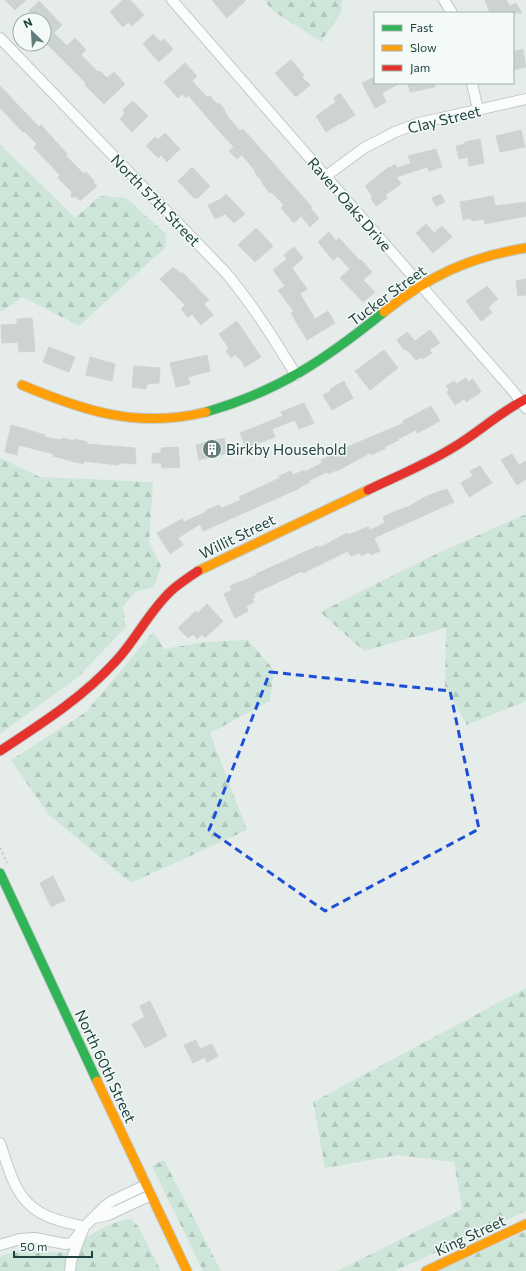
<svg xmlns="http://www.w3.org/2000/svg" width="526" height="1271" font-family="Commissioner,sans-serif">
  <defs>
    <pattern id="forest-firs" width="22" height="20" patternUnits="userSpaceOnUse"><rect width="22" height="20" fill="#cde6d9"/><path d="M5 1l3.5 6h-7zM16 11l3.5 6h-7z" fill="#b0c6bb"/></pattern>
  </defs>
  <rect width="100%" height="100%" fill="#e6ecea"/>
  <path fill="url(#forest-firs)" d="M264,0H342L341,13L321,42L272,10Z
    M0,144L75,218L100,196L126,198L166,234V247L79,326L23,297L0,312Z
    M0,458L40,477L153,482L149,543L161,566L154,587L135,592L123,607L126,627L78,677L0,734Z
    M526,514V701L467,725L445,686L446,628L364,651L320,612L438,553Z
    M153,632L164,649L205,642L248,640L274,670L270,701L210,733L247,830L131,883L48,814L11,760L86,712Z
    M526,988V1211L395,1271H337L462,1209L454,1162L397,1155L325,1168L313,1102Z
    M164,1160L221,1271H203L152,1166Z
    M131,1219L138,1226L161,1271H0V1258L3,1255L28,1250L66,1253C85,1238 106,1222 131,1219Z
    M526,1231V1271H439Z"/>
  <path fill="#ccd3d1" stroke="#ced5d3" d="M5,0H26L15,10Z
    M123,0H130L144,15L132,26L128,22L123,27L110,12Z
    M212,0H246L227,18Z
    M485,0H506L510,6L516,3L522,13H490Z
    M39,1L62,25L54,33L67,46L75,38L86,50L81,55L98,72L100,71L107,78L114,72L125,84L104,104L85,85L86,83L44,41V20H37L29,11Z
    M153,34L160,42L164,39L173,49L159,62L143,44Z
    M523,49L526,67L513,70V52Z
    M291,60L304,75L302,77L310,85L296,97L275,73Z
    M185,63L197,76L192,81L207,97L210,96L217,104L218,103L222,106L228,117L240,131L243,129L312,207L310,208L319,218L310,227L301,216L294,223L281,208L284,205L271,192L270,193L262,183L263,182L255,173L256,172L242,155L237,159L229,151L234,147L220,132L188,95L186,98L183,94L178,98L164,82Z
    M375,77V83H400L382,93L386,102L375,108L362,83Z
    M408,83H435V87L410,92Z
    M0,86L39,127L41,125L51,136L67,154L66,156L84,174L86,172L94,181L93,182L97,186L80,201L77,197H71L72,192L58,178L60,175L34,148L37,144L24,131L23,132L0,108Z
    M340,93L355,115L341,124L340,123L326,132L316,116L336,102L334,98Z
    M133,101L148,116L132,132L120,119L125,113L123,110Z
    M521,130L525,147L500,152L496,136Z
    M165,133L180,149L167,162L161,155L158,158L146,146L155,137L158,140Z
    M480,139L484,163L469,166L468,157L459,159L456,146L465,144V142Z
    M436,149L442,167L429,171L427,167L396,177L401,184L385,195L387,198L376,206L371,198L373,197L365,186L389,167L390,168L395,164L397,168L411,163L408,156Z
    M192,167L210,186L198,198H194L178,181Z
    M226,194L245,214L234,223L225,214L215,219L208,205L221,199Z
    M441,194L445,202L436,206L432,198Z
    M493,196L495,206L526,202V216L485,224L484,219L472,221L471,218L463,220L460,202Z
    M426,224L434,233L442,226L452,237L433,253L416,233Z
    M256,228L273,246L255,262L238,245Z
    M329,232L336,241L339,238L360,261L361,260L372,272L363,280L375,292L363,302L340,278L350,269L338,256L333,260L318,242Z
    M294,247L303,258L292,268L307,289L300,294L315,319L328,311L335,323L307,340L291,313L294,312L278,290L285,286L273,270L287,259L284,255Z
    M173,267L181,274L182,272L209,300L204,304L213,315L201,325L192,314L188,317L181,309L185,305L160,279Z
    M526,279V295L518,296L516,281Z
    M487,286L498,299L488,307L492,313L481,321L466,301Z
    M32,318L35,351L19,352L18,342L2,343L1,325L17,324V319Z
    M237,321L261,357L245,367L239,357L238,358L236,354L231,358L226,351L229,348L219,334Z
    M430,330L440,343L429,350L432,353L423,359L421,357L416,360L406,349L404,350L397,340L407,332L415,341Z
    M49,347L75,357L69,372L43,362Z
    M384,350L398,368L370,390L355,371Z
    M207,355L210,371L188,377L190,384L176,387L170,363Z
    M90,357L115,364L112,381L86,375Z
    M134,366L160,368L159,383L147,384L146,389L132,387Z
    M466,378L468,382L473,379L481,392L466,402L464,399L455,405L447,392L449,390L446,386L454,381L456,384Z
    M344,381L353,398L332,410L323,395L331,391L330,389Z
    M304,403L314,423L299,429L295,420L272,429L275,437L246,448L240,433L283,416L281,412Z
    M431,406L440,421L417,433L416,430L398,439L399,440L384,447L386,448L371,455L370,453L337,471V470L328,474L327,472L308,481L310,482L300,487V488L203,531L200,524L178,538L183,545L170,554L157,533L182,519L184,522L206,512V510L219,505L222,508L241,500L239,497L280,478L279,476L291,471L293,475L304,470L305,472L322,463L321,460L334,454L333,453L404,423L403,421Z
    M11,425L45,435L44,437L61,440L62,438L74,441L75,439L87,442V444L135,448L136,464L123,463H119L118,465L84,461L83,464L53,456L54,454L19,445L17,455L5,452Z
    M224,438L228,453L199,460L196,445Z
    M178,447L180,467L162,468L161,463H152V454L161,453V448Z
    M512,454L519,465L526,461V479L517,485L501,460Z
    M480,466L492,483L469,497L461,483L473,476L470,471Z
    M447,489L454,502L374,538L380,551L371,555L369,552L361,556L360,553L351,556L348,551L303,573L302,571L253,594L255,597L252,598L254,602L246,606L248,611L235,618L224,594L232,590L230,586L257,575L256,574L289,559L318,546L319,548L347,533L348,535L368,527L370,530L385,523L383,517L389,514L406,507V508L427,496Z
    M207,604L223,621L205,638L202,634L197,639L193,634L188,638L178,628L196,611L198,613Z
    M53,876L65,900L51,907L40,883Z
    M150,1001L167,1036L145,1048L132,1024L145,1017L140,1006Z
    M196,1040L200,1049L212,1044L218,1056L207,1062L205,1057L193,1063L184,1045Z"/>
  <g fill="none" stroke-linecap="round" stroke-linejoin="round">
    <defs>
      <path id="street" d="M172,0L513,391L526,408
        M444,0L452,13
        M0,38L227,274C254,307 274,339 296,375
        M472,83L478,110
        M326,176L364,148L395,132L419,123L526,99
        M0,1143C12,1178 17,1208 58,1220C66,1223 75,1224 84,1227L72,1243L65,1244L35,1238L20,1239L0,1245
        M94,1218L108,1215L151,1195
        M70,1271L71,1261L84,1227L104,1207L112,1201L146,1185"/>
      <path id="fast" d="M206,412C279,391 326,359 384,312
        M0,873L97,1081"/>
      <path id="slow" d="M384,312C429,276 469,257 526,248
        M22,385C84,411 138,429 206,412
        M198,571L368,490
        M97,1081L187,1271
        M426,1271L526,1224"/>
      <path id="jam" d="M368,490C397,476 427,464 454,447C479,432 500,412 526,399
        M0,751C41,724 82,698 115,662C136,640 149,611 172,590C180,583 189,577 198,571"/>
    </defs>
    <use href="#street" stroke="#c3c9c7" stroke-width="12"/>
    <use href="#fast" stroke="#c1cac8" stroke-width="11"/>
    <use href="#slow" stroke="#c1cac8" stroke-width="11"/>
    <use href="#jam" stroke="#c1cac8" stroke-width="11"/>
    <path stroke="#c1ccca" stroke-width="2" stroke-dasharray="2 3" stroke-linecap="butt" d="M0,848L7,863"/>
    <use href="#street" stroke="#fbfcfc" stroke-width="10"/>
    <use href="#fast" stroke="#30b455" stroke-width="9"/>
    <use href="#slow" stroke="#ff9f0a" stroke-width="9"/>
    <use href="#jam" stroke="#e5322d" stroke-width="9"/>
  </g>
  <path fill="none" stroke="#1d4ed8" stroke-width="3" stroke-dasharray="8 5" stroke-linejoin="round" d="M270,672L450,691L479,829L325,911L209,830Z"/>
  <defs>
    <symbol id="building-disc" viewBox="-11 -11 22 22"><circle r="9.5" fill="#657e7b" stroke="#f4faf8"/><path d="M-4-6H4V6H1V3H-1V6H-4ZM-2.5-4.3h1.7v1.8h-1.7ZM.8-4.3h1.7v1.8H.8ZM-2.5-1h1.7V.8h-1.7ZM.8-1h1.7V.8H.8Z" fill="#fff"/></symbol>
  </defs>
  <g fill-rule="evenodd">
    <use href="#building-disc" x="201" y="438" width="22" height="22"/>
  </g>
  <g text-anchor="middle" dominant-baseline="central" stroke-width="3" stroke-linejoin="round" paint-order="stroke">
    <g font-size="15" fill="#20433f" stroke="#f4faf8">
      <text transform="translate(444 119) rotate(-14)">Clay Street</text>
      <text transform="translate(156 200) rotate(46)">North 57th Street</text>
      <text transform="translate(350 204) rotate(49)">Raven Oaks Drive</text>
      <text transform="translate(387 295) rotate(-36)">Tucker Street</text>
      <text transform="translate(237 536) rotate(-26)">Willit Street</text>
      <text transform="translate(106 1066) rotate(65)">North 60th Street</text>
      <text transform="translate(470 1235) rotate(-25)">King Street</text>
    </g>
    <g font-size="15" fill="#20433f" stroke="#f4faf8" text-anchor="start">
      <text x="226" y="449">Birkby Household</text>
    </g>
  </g>
  <rect x="374" y="12" width="140" height="72" fill="#f4faf8" stroke="#9fb1ae"/>
  <rect x="382" y="25" width="20" height="6" fill="#30b455" stroke="#9fb1ae"/>
  <text x="410" y="32" font-size="12" fill="#20433f">Fast</text>
  <rect x="382" y="45" width="20" height="6" fill="#ff9f0a" stroke="#9fb1ae"/>
  <text x="410" y="52" font-size="12" fill="#20433f">Slow</text>
  <rect x="382" y="65" width="20" height="6" fill="#e5322d" stroke="#9fb1ae"/>
  <text x="410" y="72" font-size="12" fill="#20433f">Jam</text>
  <g transform="translate(32 32) rotate(335)"><circle r="19" fill="#f4faf8" stroke="#9fb1ae"/>
  <path d="M0-3L7 15L0 10L-7 15Z" fill="#657e7b"/>
  <text y="-6" font-size="11" font-weight="bold" text-anchor="middle" fill="#20433f">N</text>
  </g>
  <path d="M14 1251v6h78v-6" fill="none" stroke="#20433f" stroke-width="2"/>
  <text x="20" y="1251" font-size="12" fill="#20433f" stroke="#f4faf8" stroke-width="3" paint-order="stroke">50 m</text>
</svg>
